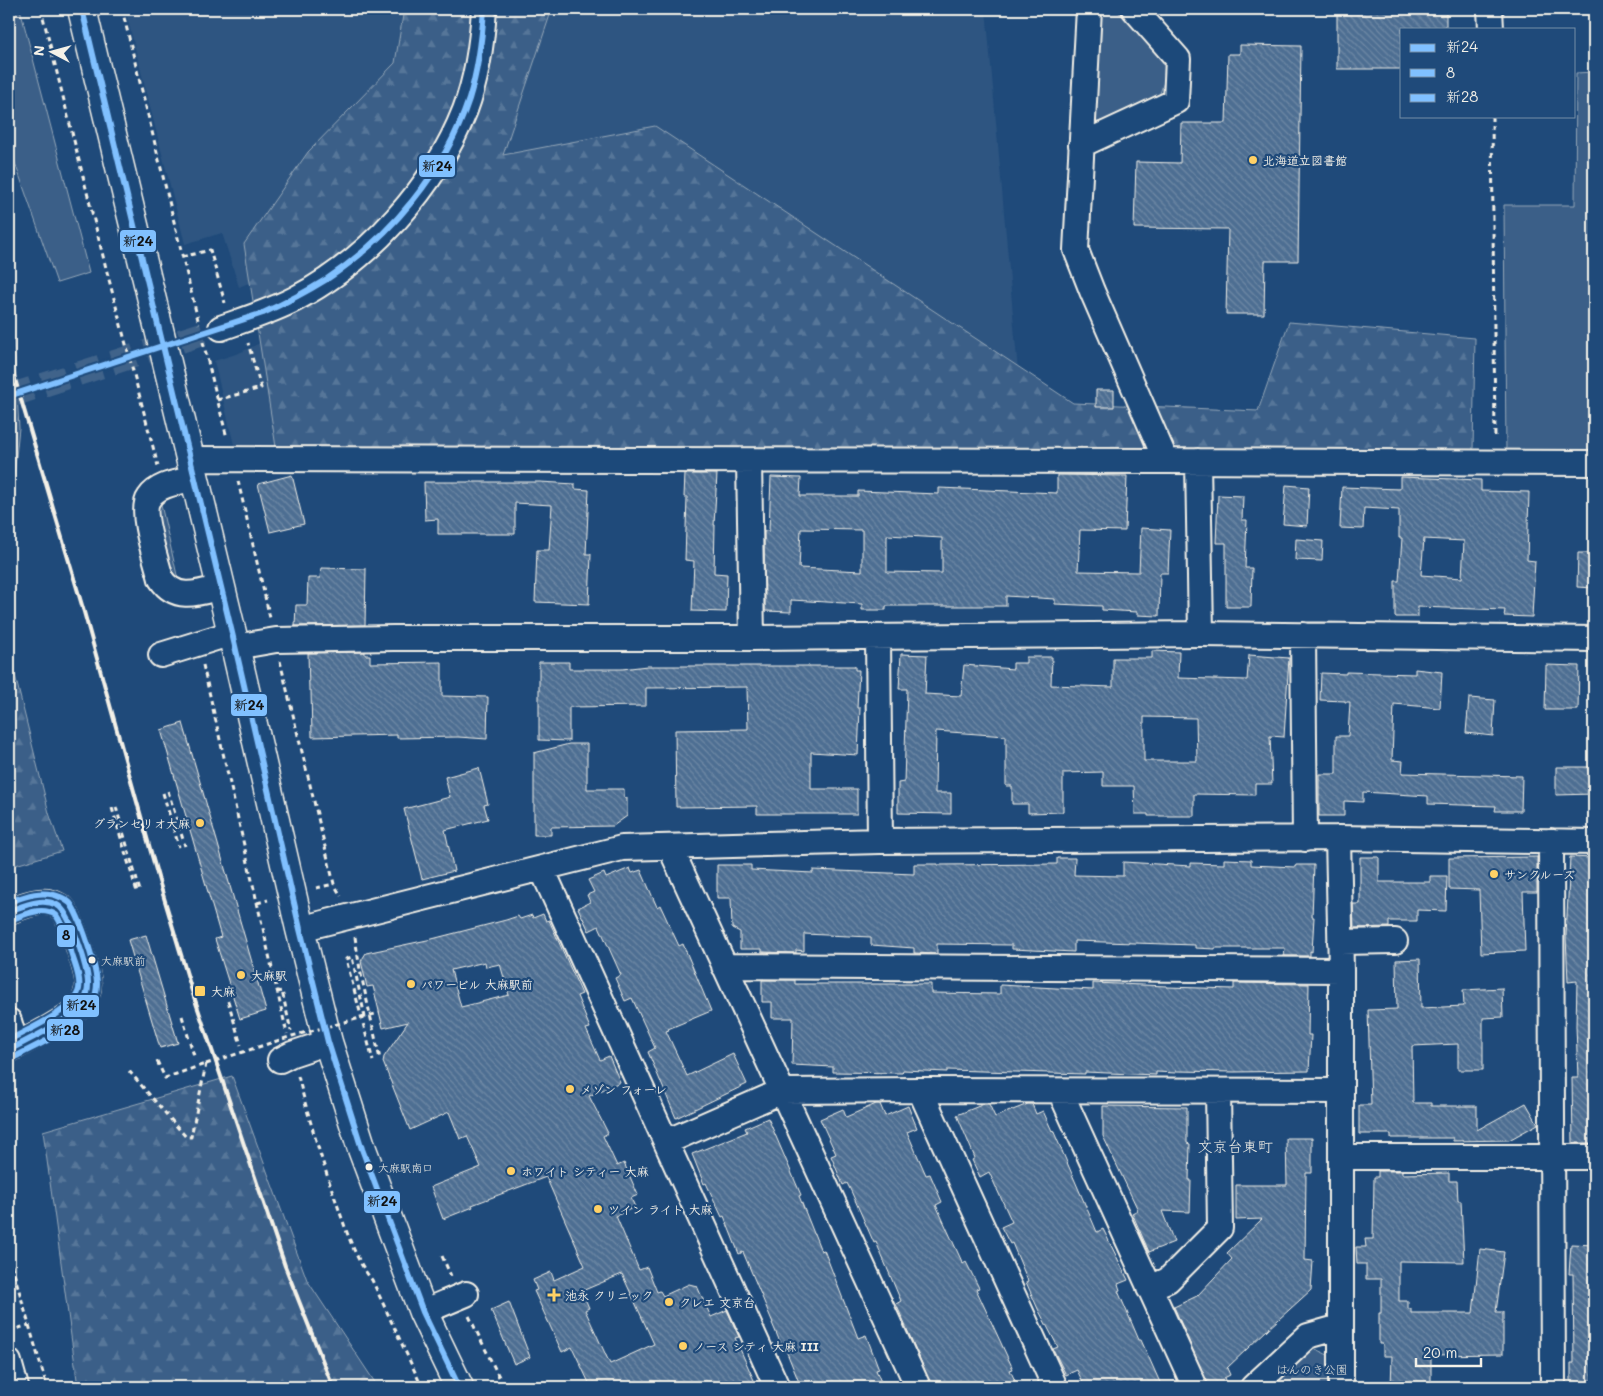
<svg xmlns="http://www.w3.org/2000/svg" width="1603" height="1396" font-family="Mali,'Klee One',sans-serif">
  <defs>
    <pattern id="forest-firs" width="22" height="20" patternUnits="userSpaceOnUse" patternTransform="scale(1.25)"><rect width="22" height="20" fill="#3a5f88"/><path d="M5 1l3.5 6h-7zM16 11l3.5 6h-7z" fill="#577699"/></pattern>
    <pattern id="building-back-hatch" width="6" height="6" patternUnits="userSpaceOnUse" patternTransform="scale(1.25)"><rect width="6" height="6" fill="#4d6e92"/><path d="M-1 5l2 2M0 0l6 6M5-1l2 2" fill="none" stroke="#708aa6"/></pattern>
  </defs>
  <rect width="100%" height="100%" fill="#1f4a7a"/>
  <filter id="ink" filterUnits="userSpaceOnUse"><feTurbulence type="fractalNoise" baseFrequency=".02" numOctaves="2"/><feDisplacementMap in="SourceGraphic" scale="10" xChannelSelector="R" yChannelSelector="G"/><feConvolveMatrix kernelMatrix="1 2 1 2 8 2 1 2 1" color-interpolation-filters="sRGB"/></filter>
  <g filter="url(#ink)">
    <path fill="#2d5581" d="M125,9H454L295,264L239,287L222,233L185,244Z
      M513,9H986L1026,461L240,447L234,445L214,361L239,353L320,314Z"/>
    <path fill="#3a5f88" stroke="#97a8b8" d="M9,9H20L89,273L57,283L9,146Z
      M1102,9H1115L1162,54L1166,76L1158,99L1114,118L1093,123L1096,18Z
      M1594,72V456L1506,455L1504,205H1575L1576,73Z
      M160,500L179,584L174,582L153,508Z
      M1311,1347L1330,1356V1387H1268Z"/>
    <path fill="url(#forest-firs)" stroke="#97a8b8" d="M404,9H552L503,155L655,126L1073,403L1258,411L1289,322L1475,338L1473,450L276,447L244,244L308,152L395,63Z
      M9,258L19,428L9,524Z
      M9,651L49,813L62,851L9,867Z
      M232,1076L307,1280L378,1387H78L43,1131Z"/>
    <path fill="url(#building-back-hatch)" stroke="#f4f1e8" fill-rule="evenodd" d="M1337,9H1446V29H1402V69H1337Z
      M1240,45L1301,46L1298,261H1265L1264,314H1226L1228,229L1134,228L1136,162L1180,163L1181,123H1226L1228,54H1240Z
      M1096,390H1114V407H1096Z
      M685,474H717L714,525H715L714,573L727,574L726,612L692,611L694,561L685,560L687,497H684Z
      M292,475L304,524L270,532L258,484Z
      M1057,475L1127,476L1125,531L1080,530L1078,571L1139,572L1141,528L1170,530L1168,573H1160L1159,616L1137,615V612L1102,610V606L1055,604V599L1006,596V606H886V610H862V604L791,600V612L765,611L764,535V531H769L771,477L801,478L800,496H858V491L939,494V488L1057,493ZM801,529L862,530V571L799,568ZM887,535L942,538V573L887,572Z
      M1400,477L1481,480V491L1529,492L1527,560L1535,561L1532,617L1504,616L1505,610L1418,607V617H1395V581H1399L1402,538H1399V510L1364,508L1363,529L1340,528L1342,487L1400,489ZM1424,539L1464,541L1462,578L1421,575Z
      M424,482H540L575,484V489L589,490L586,554H591L589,604L535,602L537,550H549L552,505L515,503V534H438V519L425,520Z
      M1286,485L1309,487L1307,526L1283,524Z
      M1218,495L1243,496L1242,520H1247L1245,568H1252L1251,607H1226V543H1216Z
      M1296,539L1323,541L1322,561L1295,560Z
      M1578,553H1594V588L1577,587Z
      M321,568L366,569L365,625L295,626L296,605H307L308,578H320Z
      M1152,651L1179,652L1178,678L1247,680L1249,655L1289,658L1284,737L1270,736L1272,784H1255V795L1194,794V816H1148V814H1135L1134,786H1103V772L1063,773V812L1028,813V804H1012V786H1006V736L936,731L935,793H951V814L898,813V783L904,782L907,689H899L901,654L927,655L925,694L961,696L964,665L1013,669V663H1026V657H1052L1051,685L1113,687V658H1152ZM1144,717L1196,718L1197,761H1144Z
      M365,652V655H370V663L442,662V696L488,697L487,739L458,737L397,738V735L312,737L311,690H309L308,653Z
      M539,662H569V669H622L647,666H855V670H859L857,708H860L858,755L811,752V789H857V814H757V806L676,807L675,730L748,729L747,687L646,688V706L569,707V741L539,740Z
      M1546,665L1579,666L1578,710H1545Z
      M1415,669L1442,672L1440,708L1394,704L1392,760L1403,761L1402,773L1522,776L1521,811H1495L1496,806L1428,804V796L1363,792V802L1344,801V816H1319V774H1336V736H1348L1350,702H1345V701L1320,700L1321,673L1346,674V672L1415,674Z
      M1469,698L1495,700L1493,736L1466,733Z
      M183,723L266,1011L240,1019L215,939L221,937L161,730Z
      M569,744H587V789H624V798H627V816L613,826L551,827V835H534V753Z
      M1556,767H1594V794L1556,795Z
      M479,768L488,804L484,805L488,819L445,830L454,871L422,879L404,809L450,797L445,777Z
      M1360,857H1379V882H1430V876H1447L1446,911L1417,910V921H1389V927L1354,928L1353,904H1360Z
      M1537,857V892H1523L1525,951L1481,953L1479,890L1449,889V858Z
      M1570,857L1594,858V876H1592V950L1594,978V1143H1573L1572,1078H1578L1576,1026L1577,981L1568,982L1566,936Z
      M1057,858H1075L1074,875L1123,876V862L1191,866V863L1224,864V859L1251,860V865L1295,867L1296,865H1314L1312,917H1314L1312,952L1310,951V956H1284L1285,948H1215V949L1195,948V945L1074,941V952L1012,949V945L937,944V954L914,953V948L871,945V937L804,934V951L796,950V953L762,952V949H740V932L732,928L731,898H717V865H751V870L813,873V870L914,874V864H938V865L1057,864Z
      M630,868L632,873L641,870L657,907L660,905L679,946L683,944L711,1011L668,1029L669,1030L666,1031L687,1076L733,1054L747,1084L676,1118L648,1052L655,1048L632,998L625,1001L615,978L621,975L599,926L589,931L578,908L590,902L587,895L594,892L588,880L604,873L606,878Z
      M543,914L546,921L549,920L582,994L577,996L590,1028L586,1029L600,1060L609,1056L620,1082L589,1096L608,1133L603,1136L617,1166L624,1163L638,1195L631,1198L635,1207L616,1216L639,1270L647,1267L657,1292L660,1291L663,1296L689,1284L697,1286L711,1317L727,1310L739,1337L735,1338L757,1387H591L572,1347L562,1352L534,1291L537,1290L533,1280L551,1272L554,1280L585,1266L546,1177L472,1205L473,1207L443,1219L431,1187L481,1167L467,1136L460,1139L449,1112L410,1130L383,1062L384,1057L408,1022L383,1028L373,986L367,987L361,961L366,953L432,939L506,920L518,916L520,919L532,915L533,918ZM485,962L486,967L500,964L509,995L461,1007L451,970ZM622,1274L654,1344L610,1364L585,1310L589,1308L582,1291Z
      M146,935L178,1043L160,1048L128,940Z
      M1420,959L1421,1008L1464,1006L1463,990L1502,988L1503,1017L1483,1018V1070H1458V1044L1412,1046L1413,1103H1431V1106H1477V1130L1526,1103L1538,1124L1509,1140L1453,1141V1138H1391V1134H1359V1105H1371L1368,1010L1397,1009L1396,960Z
      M762,980H795V984H931V993L1000,994V985L1093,990V983L1167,986V987L1234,989V983L1309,984L1308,1035H1311L1309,1071L1234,1072L1176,1071V1073L1156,1072V1075L1085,1072V1074L947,1070V1072L903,1070L902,1073L833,1072V1067L792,1065L793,1018H772V1002H762Z
      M876,1104H880L885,1116L908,1106L917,1128L907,1132L926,1175L930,1174L942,1202L936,1205L963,1264L966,1262L979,1288L976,1289L1013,1369L1010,1370L1018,1387H932L896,1304L901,1301L876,1242L874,1243L851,1191L847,1183L843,1185L831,1156L836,1154L820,1119L843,1109L846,1117Z
      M984,1104H989L995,1117L1028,1104H1032L1036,1114L1043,1111L1052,1131L1053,1130L1097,1232L1103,1229L1128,1280L1118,1284L1120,1290L1118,1291L1139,1340H1141L1162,1387H1085L1077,1370L1066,1375L1053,1349L1058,1347L1038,1309L1026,1282L1028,1281L1012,1243L1010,1244L1001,1227L1012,1222L989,1172L980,1177L972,1160L975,1158L957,1115Z
      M1103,1106L1187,1107V1143L1190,1144L1189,1180H1191L1190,1212L1162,1211L1174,1242L1149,1252L1132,1213L1138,1210L1103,1136Z
      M768,1118L801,1195L799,1196L821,1251L824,1250L858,1338L866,1335L879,1369L876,1370L883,1387H801L785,1348L783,1349L772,1323H773L743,1252L739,1254L724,1216L722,1217L706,1183L704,1184L692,1154L747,1132L745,1128Z
      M1286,1138H1312V1173H1306L1305,1260L1313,1261L1311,1290L1268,1329L1227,1368L1230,1375L1224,1378L1228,1387H1209L1174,1307L1197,1296L1232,1259L1227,1253L1262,1219L1236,1220V1185H1287Z
      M1378,1171H1402V1174L1449,1173V1181H1457L1458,1201H1461L1464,1262L1399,1261V1301H1408V1309H1411V1313H1473L1480,1249L1504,1252L1496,1312H1503V1354L1431,1355V1387H1391L1392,1356H1383V1344H1379V1313H1381V1279H1366V1264H1357L1356,1247H1366L1365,1239H1373L1374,1177H1378Z
      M1571,1244L1594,1245V1387H1571V1363H1574L1573,1274H1569Z
      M509,1302L530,1357L514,1364L491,1310Z"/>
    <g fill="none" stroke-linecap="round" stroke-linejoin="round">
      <path stroke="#3f638a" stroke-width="24" stroke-dasharray="24 12" stroke-linecap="butt" d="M9,396L221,328"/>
      <defs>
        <path id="minor" d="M1089,9L1076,250L1092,291L1166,461
          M1490,9L1491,29
          M1081,145L1176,101L1178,59L1134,9
          M221,328C246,319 272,311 295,299C369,260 435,187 465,110C477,78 482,42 484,9
          M191,459L1166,461L1594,463
          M749,461L752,638
          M1198,461L1201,634
          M195,478C180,482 158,484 149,498C139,511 157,562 161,579C176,602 199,593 221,587
          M1303,635L1305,839
          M878,637L880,841
          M235,647L276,640L393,638H752L1201,634L1594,639
          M161,655L232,633
          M1338,838L1341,970V1387
          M1551,841L1553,1387
          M670,847L918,1387
          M542,869L777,1387
          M9,911C23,906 42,897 57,905C57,905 62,908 63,909C70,917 87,970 88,981C89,989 86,1000 80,1006C68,1020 26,1040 9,1050
          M300,929L622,848L880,841L1338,838L1594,842
          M1340,942L1395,941
          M724,966L1341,970
          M9,1021L16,1045
          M280,1060L292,1054L328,1042
          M920,1090L1055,1387
          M1060,1091L1195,1387
          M666,1142L782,1091L920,1090L1341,1091
          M1341,1157H1594
          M1149,1288L1168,1280L1220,1228L1218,1091
          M423,1312L466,1294
          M9,1362L16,1387
          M1253,1387L1308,1336L1340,1327"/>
        <path id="highway" d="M82,9L232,633L300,929L328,1042L362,1149L423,1312L459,1387"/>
      </defs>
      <use href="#minor" stroke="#f4f1e8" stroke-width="28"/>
      <use href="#highway" stroke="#f4f1e8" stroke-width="31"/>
      <path stroke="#f4f1e8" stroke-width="3" stroke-dasharray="5 4" stroke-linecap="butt" d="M41,9L107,272L158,466
        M122,9L199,324
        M1492,116L1495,440
        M182,257L210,250L225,303
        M203,342L227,438
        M217,400L261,388L248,343
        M238,481L270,618
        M280,661L334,884L341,896
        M203,665L287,1034
        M168,791L185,846
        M163,793L179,847
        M116,807L140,891
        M112,808L137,892
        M316,888L334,884
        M257,903L268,900
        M355,937L360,970L380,1059
        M276,992L282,991L291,1031
        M228,1001L241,1045
        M182,1016L195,1059
        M365,1017L352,957L346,959L373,1061
        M157,1061L165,1078L205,1064
        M129,1071L186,1137H191L206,1064
        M298,1076C309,1119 322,1162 337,1204C346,1230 355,1259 372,1280L422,1387
        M9,1256L47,1387
        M442,1256L451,1276
        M469,1316L504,1387
        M9,1331L29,1325"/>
      <use href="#minor" stroke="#1f4a7a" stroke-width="24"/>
      <use href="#highway" stroke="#1f4a7a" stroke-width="28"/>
      <path stroke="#f4f1e8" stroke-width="4" d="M9,359L84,612L159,881L191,988L285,1266L333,1387"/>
      <path stroke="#f4f1e8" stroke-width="3" stroke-dasharray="5 4" stroke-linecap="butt" d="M206,1064L292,1036L379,1013"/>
      <defs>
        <path id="bus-1" d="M82,9L232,633L300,929L328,1042L362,1149L423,1312L459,1387
          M9,396L263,313C285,303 306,292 327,279C390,237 445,172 469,99C478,70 482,39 484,9
          M9,911C24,906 41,897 57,905C70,911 89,970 88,985C88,991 86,998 83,1003C70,1021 29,1039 9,1050"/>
        <path id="bus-2" d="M9,1040C27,1030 75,1010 79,989C81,978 75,965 72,955C68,941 64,927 56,915C42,906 26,914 12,919"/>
        <path id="bus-3" d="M9,902C25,896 43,889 60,897C64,898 67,901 70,903C80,916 96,966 97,983C97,990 95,998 92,1005C79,1028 36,1045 13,1058"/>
      </defs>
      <use href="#bus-1" stroke="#1f4a7a" stroke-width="10"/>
      <use href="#bus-2" stroke="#1f4a7a" stroke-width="10"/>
      <use href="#bus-3" stroke="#1f4a7a" stroke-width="10"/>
      <use href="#bus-1" stroke="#80c0ff" stroke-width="6"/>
      <use href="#bus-2" stroke="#80c0ff" stroke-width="6"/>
      <use href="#bus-3" stroke="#80c0ff" stroke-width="6"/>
    </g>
  </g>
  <g fill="#ffd166" stroke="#1f4a7a" stroke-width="2">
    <circle cx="1253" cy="160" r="5"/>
    <circle cx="200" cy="823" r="5"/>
    <circle cx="1494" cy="874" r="5"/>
    <circle cx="241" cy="975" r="5"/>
    <circle cx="411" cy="984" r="5"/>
    <rect x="194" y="985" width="12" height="12" rx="2.5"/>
    <circle cx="570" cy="1089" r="5"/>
    <circle cx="511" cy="1171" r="5"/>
    <circle cx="598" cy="1209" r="5"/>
    <path d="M551.5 1287.5h5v5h5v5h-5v5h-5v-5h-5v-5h5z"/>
    <circle cx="669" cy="1302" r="5"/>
    <circle cx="683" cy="1346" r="5"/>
  </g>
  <g fill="#f4f1e8" stroke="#1f4a7a" stroke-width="2">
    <circle cx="92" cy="960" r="4.5"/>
    <circle cx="369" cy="1167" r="4.5"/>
  </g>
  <g text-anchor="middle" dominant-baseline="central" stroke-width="4.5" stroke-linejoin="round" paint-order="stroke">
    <g font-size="11" fill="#f4f1e8" stroke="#1f4a7a" text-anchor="start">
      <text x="101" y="960">大麻駅前</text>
      <text x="378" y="1167">大麻駅南口</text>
    </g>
    <g font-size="12" font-weight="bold" fill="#f4f1e8" stroke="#1f4a7a" text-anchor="start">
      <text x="1263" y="160">北海道立図書館</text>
      <text x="190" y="823" text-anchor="end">グランセリオ大麻</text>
      <text x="1504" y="874">サンクルーズ</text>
      <text x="251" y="975">大麻駅</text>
      <text x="421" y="984">パワービル 大麻駅前</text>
      <text x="211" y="991">大麻</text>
      <text x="580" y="1089">メゾン フォーレ</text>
      <text x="521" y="1171">ホワイト シティー 大麻</text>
      <text x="608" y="1209">ツイン ライト 大麻</text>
      <text x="565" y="1295">池永 クリニック</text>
      <text x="679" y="1302">クレエ 文京台</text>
      <text x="693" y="1346">ノース シティ 大麻 III</text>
    </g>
    <g font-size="12" fill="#e1e2de" stroke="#1f4a7a">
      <text x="1312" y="1369">はんのき公園</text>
    </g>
    <g font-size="15" fill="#f4f1e8" stroke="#1f4a7a">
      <text x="1235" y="1146">文京台東町</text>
    </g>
  </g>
  <g stroke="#1f4a7a" stroke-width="2">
    <rect x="418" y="154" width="38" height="24" rx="5" fill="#80c0ff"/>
    <rect x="119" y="229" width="38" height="24" rx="5" fill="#80c0ff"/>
    <rect x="230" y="693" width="38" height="24" rx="5" fill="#80c0ff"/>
    <rect x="56" y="924" width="20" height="24" rx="5" fill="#80c0ff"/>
    <rect x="62" y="994" width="38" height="24" rx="5" fill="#80c0ff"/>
    <rect x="46" y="1018" width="38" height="24" rx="5" fill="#80c0ff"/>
    <rect x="363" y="1190" width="38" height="24" rx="5" fill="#80c0ff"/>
  </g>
  <g font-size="14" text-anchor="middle" font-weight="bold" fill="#111">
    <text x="437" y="171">新24</text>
    <text x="138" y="246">新24</text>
    <text x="249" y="710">新24</text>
    <text x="66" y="940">8</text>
    <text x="81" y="1010">新24</text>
    <text x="65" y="1035">新28</text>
    <text x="382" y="1206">新24</text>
  </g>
  <rect width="1603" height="1396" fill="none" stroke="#1f4a7a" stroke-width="30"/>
  <rect x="15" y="15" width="1573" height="1366" fill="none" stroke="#f4f1e8" stroke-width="2" filter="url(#ink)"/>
  <rect x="1400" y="28" width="175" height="90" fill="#1f4a7a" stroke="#748da6"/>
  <rect x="1410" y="44" width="25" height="8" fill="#80c0ff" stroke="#748da6"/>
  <text x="1446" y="52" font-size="15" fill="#f4f1e8">新24</text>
  <rect x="1410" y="69" width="25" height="8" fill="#80c0ff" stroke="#748da6"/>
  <text x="1446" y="78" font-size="15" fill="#f4f1e8">8</text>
  <rect x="1410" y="94" width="25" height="8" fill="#80c0ff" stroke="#748da6"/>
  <text x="1446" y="102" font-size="15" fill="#f4f1e8">新28</text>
  <g transform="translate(52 52) rotate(276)" stroke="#1f4a7a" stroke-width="4" paint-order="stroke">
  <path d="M0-4L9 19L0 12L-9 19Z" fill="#f4f1e8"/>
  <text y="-8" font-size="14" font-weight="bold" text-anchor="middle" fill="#f4f1e8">N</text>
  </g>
  <path d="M1416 1358v8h65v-8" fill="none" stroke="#f4f1e8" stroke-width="2.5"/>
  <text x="1423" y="1358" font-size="15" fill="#f4f1e8" stroke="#1f4a7a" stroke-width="4" paint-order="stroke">20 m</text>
</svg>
